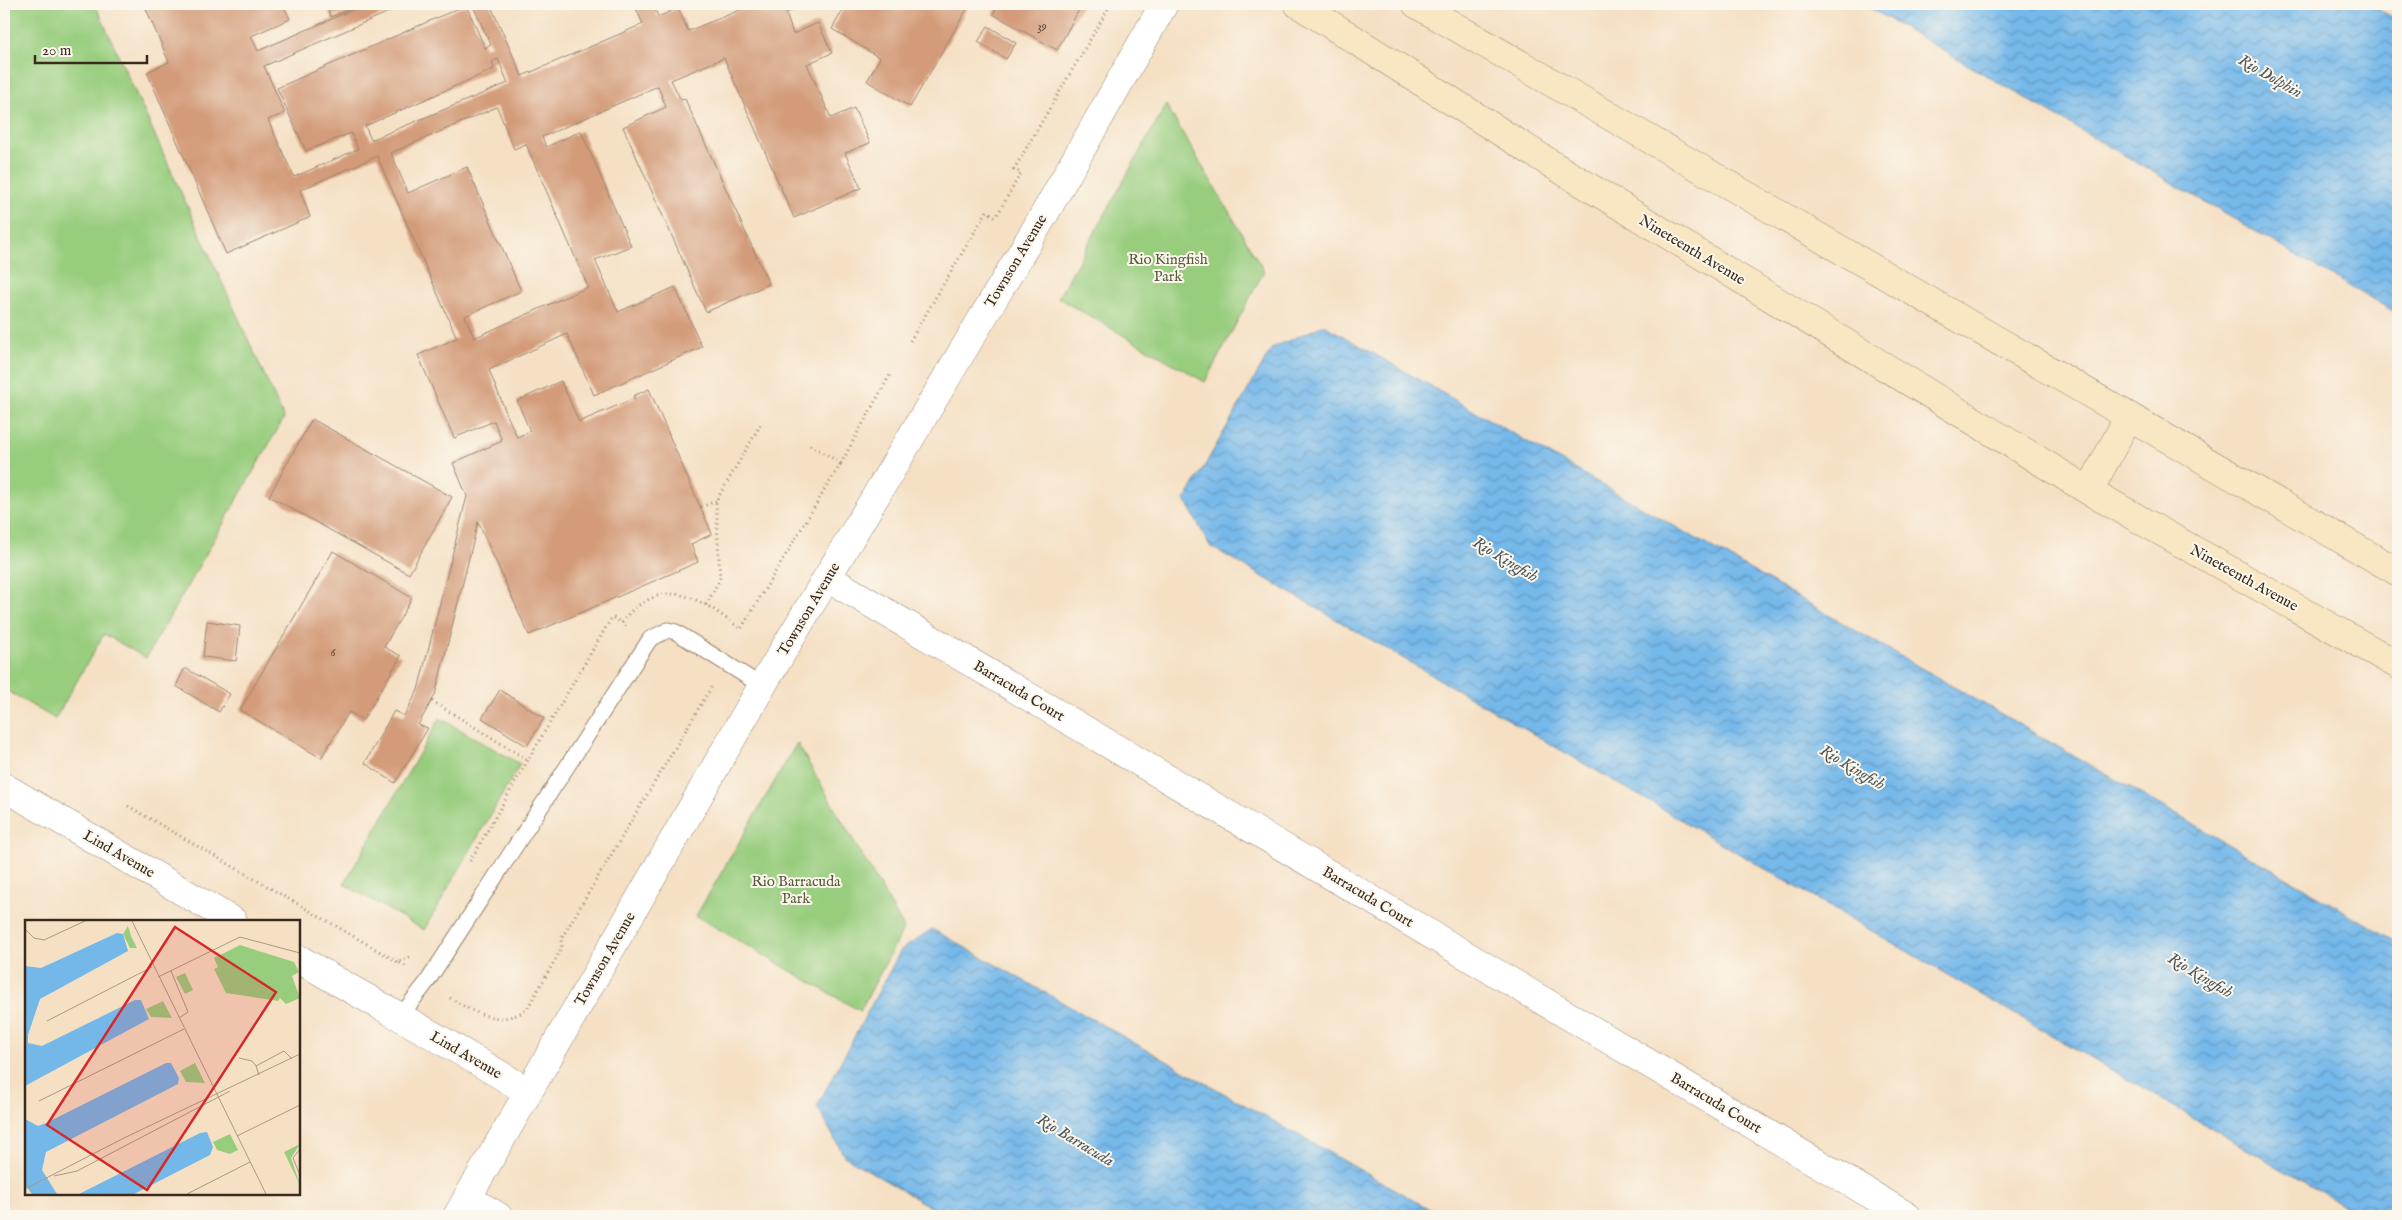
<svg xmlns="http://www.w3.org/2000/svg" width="2402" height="1220" font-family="'IM FELL English',serif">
  <defs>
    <pattern id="water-waves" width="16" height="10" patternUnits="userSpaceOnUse" patternTransform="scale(1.25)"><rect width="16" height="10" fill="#74b8ea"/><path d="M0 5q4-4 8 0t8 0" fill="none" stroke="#6096bd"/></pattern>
  </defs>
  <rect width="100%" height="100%" fill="#fbf7ec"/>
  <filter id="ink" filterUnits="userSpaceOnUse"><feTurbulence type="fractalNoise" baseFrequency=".02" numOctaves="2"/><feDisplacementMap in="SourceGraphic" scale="10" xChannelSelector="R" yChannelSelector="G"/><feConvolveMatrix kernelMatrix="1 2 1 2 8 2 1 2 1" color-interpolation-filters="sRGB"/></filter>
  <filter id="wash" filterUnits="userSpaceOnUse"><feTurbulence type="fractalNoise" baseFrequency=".0096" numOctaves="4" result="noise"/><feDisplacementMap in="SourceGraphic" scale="20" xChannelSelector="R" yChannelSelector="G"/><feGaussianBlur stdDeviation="1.12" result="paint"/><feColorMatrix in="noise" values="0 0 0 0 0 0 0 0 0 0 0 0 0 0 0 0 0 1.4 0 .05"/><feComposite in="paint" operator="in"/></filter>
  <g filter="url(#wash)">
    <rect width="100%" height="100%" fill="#f5e0c4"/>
    <path fill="#98cd7e" stroke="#6a7c4e" d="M4,4H95L284,418L146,658L104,634L55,719L4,689Z
      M1166,105L1264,271L1205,382L1058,298Z
      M440,718L520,764L424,930L344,884Z
      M797,743L904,928L860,1011L696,916Z"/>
    <path fill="url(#water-waves)" stroke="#587184" d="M1863,4H2369L2398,20V314Z
      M1324,325L2398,942V1216H2362L1210,546L1185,500L1272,348Z
      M932,929L1442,1216H945L844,1156L817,1106L901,950Z"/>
    <g id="blocks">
      <path fill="#d39b79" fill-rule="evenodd" d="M144,4H283L290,19L251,36L258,51L366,4H407L264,66L285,113L268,120L294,177L358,149L351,133L306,151L277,88L466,5L485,48L491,45L472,4H490L522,76L643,24L634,4H653L658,17L678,8L688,31L755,4H807L786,13L793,34L818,23L832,53L807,64L831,118L854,108L870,143L845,153L861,188L794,218L724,58L671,80L681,100L685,99L769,284L706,312L623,127L666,107L658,86L542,137L546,147L581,131L631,246L595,260L618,312L675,287L702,347L594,395L567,334L489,370L507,415L517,437L530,431L517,401L561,381L579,422L635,398L633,396L649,389L712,534L691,544L698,562L529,635L478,522L435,695L418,725L428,728L395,783L365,763L394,711L404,716L418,690L467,496L453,463L502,441L494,421L454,438L418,355L457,338L377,156L300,190L310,217L226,254L147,72L169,62ZM498,59L508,83L371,140L365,126L494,69L492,62ZM497,107L514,149L526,144L588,287L474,338L465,316L521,291L467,167L408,193L391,153Z
        M325,4H362L331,17Z
        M846,4H970L910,107L867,81L880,58L832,29Z
        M999,4H1082L1057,50L993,14Z
        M988,26L1016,43L1006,59L978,42Z
        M312,419L452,497L409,574L269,496Z
        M333,551L412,598L384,647L401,656L363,720L349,712L321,758L240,710Z
        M207,621L240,626L236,661L203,657Z
        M185,668L230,694L219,712L176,686Z
        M500,690L544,718L527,746L482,718Z"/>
    </g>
  </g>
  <g filter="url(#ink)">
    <use href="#blocks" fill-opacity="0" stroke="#988571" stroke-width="1"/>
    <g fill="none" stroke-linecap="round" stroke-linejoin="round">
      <defs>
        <path id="service" d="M399,1018L427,982L650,639L668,630L676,632L762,686"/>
        <path id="minor" d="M828,578L1907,1216
          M4,787L233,921
          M299,959C375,1004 454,1045 528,1092
          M467,1198L498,1216
          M457,1216L762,686L1041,220L1164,4"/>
        <path id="secondary" d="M1298,4L1553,165L2089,491L2398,665
          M1416,4L2398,572
          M2089,491L2129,416"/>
      </defs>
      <use href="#service" stroke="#988571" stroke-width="17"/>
      <use href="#minor" stroke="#988571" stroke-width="29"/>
      <use href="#secondary" stroke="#988571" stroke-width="29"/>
      <path stroke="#988571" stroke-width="3" stroke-dasharray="1 4" stroke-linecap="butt" d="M910,341L987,211L996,217L1021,173L1014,169L1111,4
        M810,445L841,463L891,373
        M701,507L716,501
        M706,605L720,579L716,501L761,424
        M626,626L622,623C628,613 634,608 644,602C680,580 711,608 741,629L841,463
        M432,701L528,760L612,617L622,623
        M128,806L398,962
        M470,861L528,760
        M405,966L398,962L410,957
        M450,998C475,1013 500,1028 527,1009L562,948L561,939L712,686"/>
      <use href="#service" stroke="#fff" stroke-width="15"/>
      <use href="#minor" stroke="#fff" stroke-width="28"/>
      <use href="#secondary" stroke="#f9e7c3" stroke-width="28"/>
    </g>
  </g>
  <g text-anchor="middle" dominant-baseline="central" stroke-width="4" stroke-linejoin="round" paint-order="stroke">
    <g font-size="12" fill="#614635">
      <text x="1042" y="26">39</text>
      <text x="333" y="652">6</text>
    </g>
    <g font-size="15" fill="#3b2a1e" stroke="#fbf7ec">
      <text transform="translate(1692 250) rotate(31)">Nineteenth Avenue</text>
      <text transform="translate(1016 261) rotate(-59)">Townson Avenue</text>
      <text transform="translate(2244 578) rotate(29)">Nineteenth Avenue</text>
      <text transform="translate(809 609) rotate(-59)">Townson Avenue</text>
      <text transform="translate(1019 691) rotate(31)">Barracuda Court</text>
      <text transform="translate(119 854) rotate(30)">Lind Avenue</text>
      <text transform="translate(1368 897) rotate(31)">Barracuda Court</text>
      <text transform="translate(605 959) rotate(-60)">Townson Avenue</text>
      <text transform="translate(466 1055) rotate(30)">Lind Avenue</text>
      <text transform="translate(1716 1103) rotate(31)">Barracuda Court</text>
    </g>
    <g font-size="15" fill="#575b3b" stroke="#fbf7ec">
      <text x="1168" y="259">Rio Kingfish<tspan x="1168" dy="17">Park</tspan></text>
      <text x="796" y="881">Rio Barracuda<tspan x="796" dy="17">Park</tspan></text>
    </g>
    <g font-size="16" font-style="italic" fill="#4c555b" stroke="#fbf7ec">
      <text transform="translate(2270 77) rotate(30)">Rio Dolphin</text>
      <text transform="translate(1505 560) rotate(31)">Rio Kingfish</text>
      <text transform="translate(1852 768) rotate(31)">Rio Kingfish</text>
      <text transform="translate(2200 976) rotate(31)">Rio Kingfish</text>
      <text transform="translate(1075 1141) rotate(31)">Rio Barracuda</text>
    </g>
  </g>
  <g transform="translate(25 920)">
    <rect width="275" height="275" fill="#f5e0c4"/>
    <path d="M103,6L106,16L112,28H105L98,14ZM215,25L269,42L274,52L267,56L275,78L261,84L255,78L253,81L201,73L189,49L193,47L189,38ZM160,53L168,70L160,74L151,57ZM138,81L147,98L126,97L121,89ZM170,143L180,163L161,162L155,151ZM205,214L213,230L205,234L192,230L188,222ZM275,224L266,238L275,265L259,232Z" fill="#98cd7e"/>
    <path d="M92,13L98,14L103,31L15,79L3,115V123L17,126L110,80H116L124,99L0,166V46L16,48ZM141,143H146L154,158L153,164L21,232L17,250L32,274H7L0,265V199L13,206L21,203ZM182,212L188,227L185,235L109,274H54L175,213Z" fill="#74b8ea"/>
    <path fill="none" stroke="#ab9782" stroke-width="1" d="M107,1L241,274M0,9L9,18L19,20L60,1M146,51L163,92L154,98M133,57L215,17L275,33M22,101L127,47M214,138L227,141L231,146M234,155L231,146L259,131L267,139M14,181L159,109M212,216L275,185M275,229L268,238L275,255M29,256L52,251L205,171M0,269L99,218L275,134M162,274L225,242"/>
    <path fill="#d62828" fill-opacity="0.15" stroke="#d62828" stroke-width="2.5" d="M150,7L251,72L122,270L22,205Z"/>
    <rect width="275" height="275" fill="none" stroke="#3b2a1e" stroke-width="2.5"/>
  </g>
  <rect width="2402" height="1220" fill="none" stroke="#fbf7ec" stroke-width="20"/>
  <path d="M35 55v8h112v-8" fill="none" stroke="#3b2a1e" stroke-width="2.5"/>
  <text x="42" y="55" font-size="15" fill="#3b2a1e" stroke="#fbf7ec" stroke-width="4" paint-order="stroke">20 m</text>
</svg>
